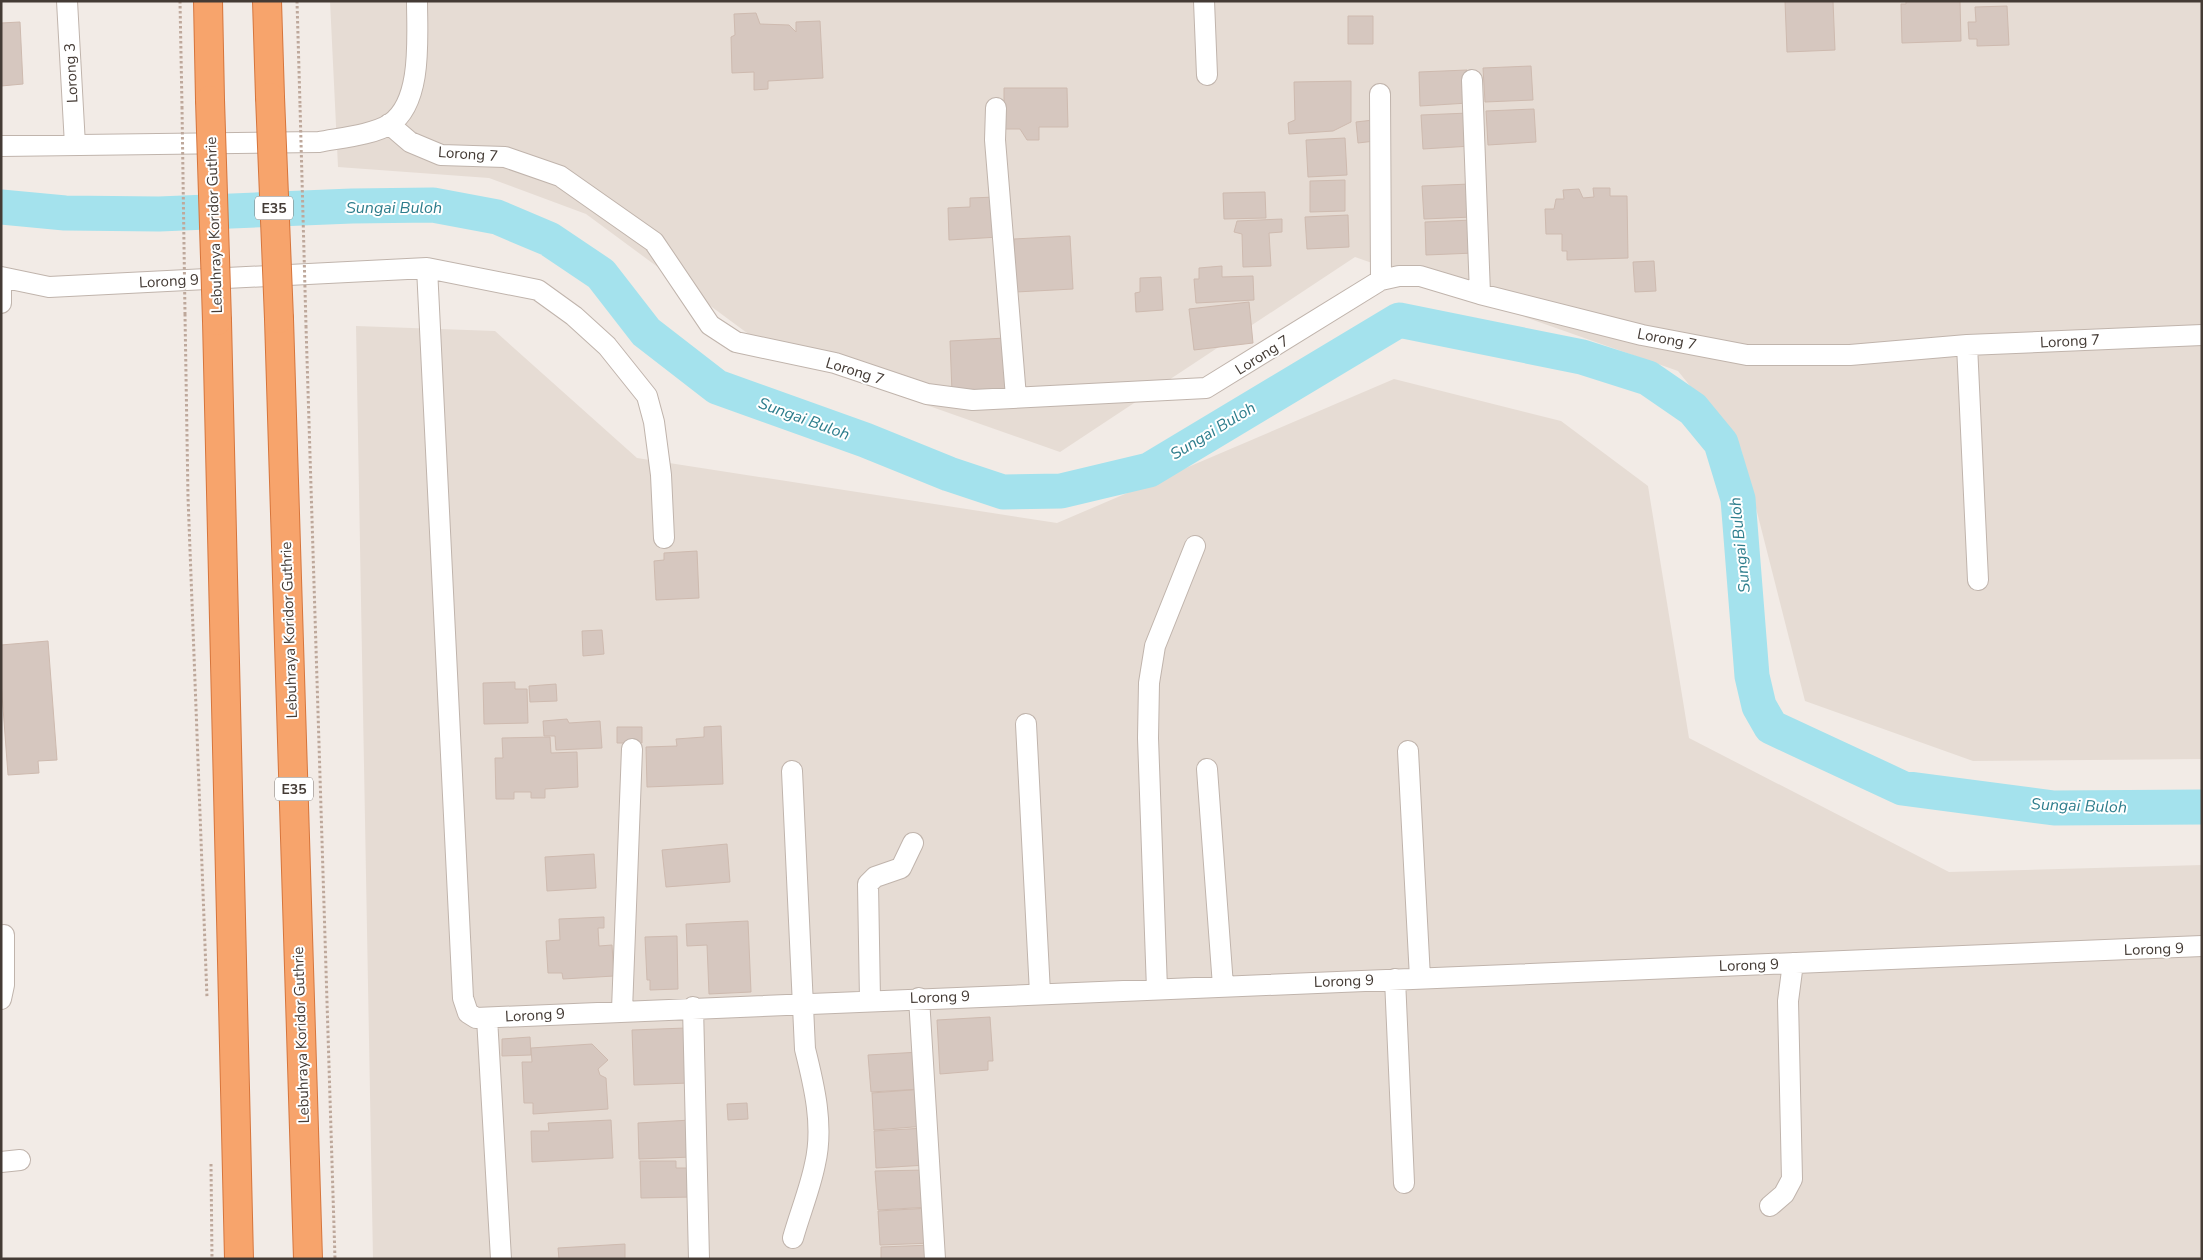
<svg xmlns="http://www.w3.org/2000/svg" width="2203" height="1260" font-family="'Nunito Sans',sans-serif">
  <rect width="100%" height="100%" fill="#f2ebe6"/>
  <path fill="#e6dcd4" d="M330,1H2202V759L1973,761L1805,701L1741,449L1678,371L1355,257L1060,452L770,350L586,214L489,178L338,167Z
    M356,326L495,331L637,458L1057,523L1394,379L1561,421L1648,486L1689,738L1949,872L2202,865V1259H373Z"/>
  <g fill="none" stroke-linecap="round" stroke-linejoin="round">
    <path stroke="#a4e2ed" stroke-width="35" d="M1,207L65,213L159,214L352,206L433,205L497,217L549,239L601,274L646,332L717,387L865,440L949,474L1003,492L1061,491L1149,470L1399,320L1582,357L1648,378L1693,409L1721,443L1738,499L1752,676L1759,706L1771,727L1902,788L2054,808L2202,807"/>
  </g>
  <path fill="#d6c7bf" stroke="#cebaaf" d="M1785,1H1833L1835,50L1787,52Z
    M1906,1H1960L1961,41L1902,43L1901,4H1906Z
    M2007,6L2009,45L1977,46V39H1969L1968,22H1976L1975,7Z
    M756,13L760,24L789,25L796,32V22L820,21L823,78L768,81V89L754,90V72L732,73L731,37L735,35L734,14Z
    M1348,16H1373V44H1348Z
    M20,22L23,84L1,86V23Z
    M1531,66L1533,100L1485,102L1483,68Z
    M1467,70L1468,103L1420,106L1419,72Z
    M1351,81V122L1333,131L1289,134L1288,123L1295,120L1294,82Z
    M1004,88H1067L1068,127H1039V140H1027L1020,129H1004Z
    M1534,109L1536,142L1488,145L1486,111Z
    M1469,113L1471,146L1423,149L1421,115Z
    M1373,120L1375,141L1358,143L1356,122Z
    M1345,138L1347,175L1308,177L1306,140Z
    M1345,180V211L1310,212V181Z
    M1470,184L1472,217L1424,219L1422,186Z
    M1593,188H1610V196H1627L1628,258L1567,260V251H1562V234H1546L1545,209H1554L1556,199H1564L1563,190L1579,189L1583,198L1594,197Z
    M1265,192L1266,218L1224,219L1223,193Z
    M996,197L999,237L949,240L948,208L970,207V198Z
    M1348,215L1349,247L1307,249L1305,217Z
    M1282,219V232L1269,233L1271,266L1243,267L1242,234L1234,232L1237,221Z
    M1473,220L1474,253L1426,255L1425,222Z
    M1070,236L1073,289L1016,292L1014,239Z
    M1654,261L1656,291L1635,292L1633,262Z
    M1222,266V277L1253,276L1254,300L1196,303L1194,279H1199V268Z
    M1161,277L1163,310L1136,312L1135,293L1140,292V278Z
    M1249,302L1253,343L1194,350L1189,309Z
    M1006,338L1008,389L952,392L950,341Z
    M697,551L699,598L656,600L654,561L664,560V553Z
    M602,630L604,654L583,656L582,631Z
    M48,641L57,760L38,761L39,773L8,775L1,681V645Z
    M515,682V689H527L528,723L484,724L483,683Z
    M556,684L557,701L530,702L529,686Z
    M567,719L569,723L600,721L602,748L556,750L555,736H544L543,721Z
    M721,726L723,784L647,787L646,747L677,746L676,739L704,737V727Z
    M617,727H642V743H617Z
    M550,737L551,753L577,752L578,787L545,789V798H531V792H514V799H496L495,758H503L502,738Z
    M727,844L730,882L666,887L662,850Z
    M594,854L596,888L547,891L545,857Z
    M604,917V928H598L599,946L612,945L614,976L563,979L562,973H548L546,941L560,940L559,919Z
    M748,921L751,992L709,994L707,945L687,946L686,924Z
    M677,936L678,989L650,990V980H647L645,937Z
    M990,1017L993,1061H988V1070L940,1074L937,1020Z
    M686,1028L689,1083L634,1085L632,1030Z
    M530,1037L531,1055L502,1056V1039Z
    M592,1044L608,1060L598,1069L600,1075L606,1078L608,1109L533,1114V1103H524L522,1062H532L531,1048Z
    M920,1052L922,1089L871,1092L868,1055Z
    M923,1089L926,1126L874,1130L872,1093Z
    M747,1103L748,1119L728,1120L727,1104Z
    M611,1120L613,1158L532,1162L531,1131H549L548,1123Z
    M691,1120L692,1157L639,1159L638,1123Z
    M925,1128L927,1165L876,1168L874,1131Z
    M640,1161H676V1168H692V1197L641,1198Z
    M927,1170L930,1207L878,1210L875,1171Z
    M930,1208L932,1243L880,1245L878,1211Z
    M625,1244V1259H559L558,1248Z
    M932,1245V1259H881V1247Z"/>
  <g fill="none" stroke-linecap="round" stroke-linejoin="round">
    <defs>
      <path id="minor" d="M67,1L75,145
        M1204,1L1207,75
        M1472,80L1480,294
        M1380,94L1381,280
        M996,108L995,140L1016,397
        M389,124L410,142L441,155L505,157L560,176L654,242L710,325L736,342L835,363L927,394L973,400L1206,388L1381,280L1399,276H1420L1480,294L1642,335L1747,355H1850L1967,345L2202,335
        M1,146L319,142C339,138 373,135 390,124C423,102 417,36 417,1
        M427,268L463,998L468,1013L476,1018L2202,946
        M1,277L49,287L427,268L538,290L574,316L607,346L647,396L654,422L661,475L664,538
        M1,303V278
        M1967,345L1978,580
        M1026,724L1040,993
        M1408,751L1420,978
        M1207,769L1223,986
        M792,771L805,1049C814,1085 824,1126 815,1164C810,1189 800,1213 793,1238
        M1395,979L1404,1183
        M1157,989L1148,738L1149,683L1155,646L1195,546
        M919,998L935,1259
        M1,999L4,985V935
        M870,1000L868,884L875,877L901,868L913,843
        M693,1007L699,1259
        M622,1010L632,749
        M487,1018L501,1259
        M1,1162L20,1160
        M1770,1206L1784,1194L1792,1179L1788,1001L1793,963"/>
      <path id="highway" d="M208,1L210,100
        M267,1L270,97
        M279,319L308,1259
        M217,321L239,1259"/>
    </defs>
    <use href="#minor" stroke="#c0b4ac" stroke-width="22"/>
    <use href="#highway" stroke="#d6753c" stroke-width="30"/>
    <path stroke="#bea89b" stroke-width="3" stroke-dasharray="2.5 2.5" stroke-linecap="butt" d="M180,1L182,107
      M297,1L300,105
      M185,314L188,497L207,998
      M306,326L335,1259
      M211,1164L212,1259"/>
    <use href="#minor" stroke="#fff" stroke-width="20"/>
    <use href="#highway" stroke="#f7a46c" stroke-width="28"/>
    <defs>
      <path id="highway-bridge" d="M270,97L279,319
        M210,100L217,321"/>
    </defs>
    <use href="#highway-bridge" stroke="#d6753c" stroke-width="30" stroke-linecap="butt"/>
    <path stroke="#bea89b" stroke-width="3" stroke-dasharray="2.5 2.5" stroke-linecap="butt" d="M300,105L306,326
      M182,107L185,314"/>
    <use href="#highway-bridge" stroke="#f7a46c" stroke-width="28"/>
  </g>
  <g text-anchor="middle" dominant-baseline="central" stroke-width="4" stroke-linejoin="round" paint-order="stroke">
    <g fill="#fff" stroke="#7c7672" stroke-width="1">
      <rect x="255" y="196.5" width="38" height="23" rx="4"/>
      <rect x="275" y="777.5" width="38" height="23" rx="4"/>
    </g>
    <g font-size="14" font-weight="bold" fill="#443b35">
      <text x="274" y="208">E35</text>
      <text x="294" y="789">E35</text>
    </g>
    <g font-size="15" fill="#443b35" stroke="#fff">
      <text transform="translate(71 73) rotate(-93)">Lorong 3</text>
      <text transform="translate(468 154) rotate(4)">Lorong 7</text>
      <text transform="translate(214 225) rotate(-92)">Lebuhraya Koridor Guthrie</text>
      <text transform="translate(169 281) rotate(-3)">Lorong 9</text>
      <text transform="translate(1667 339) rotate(11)">Lorong 7</text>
      <text transform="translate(2070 341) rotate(-3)">Lorong 7</text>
      <text transform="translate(1262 355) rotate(-32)">Lorong 7</text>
      <text transform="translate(855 371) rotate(17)">Lorong 7</text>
      <text transform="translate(289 630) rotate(-92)">Lebuhraya Koridor Guthrie</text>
      <text transform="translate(2154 949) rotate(-2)">Lorong 9</text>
      <text transform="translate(1749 965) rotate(-2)">Lorong 9</text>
      <text transform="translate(1344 981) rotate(-2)">Lorong 9</text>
      <text transform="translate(940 997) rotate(-2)">Lorong 9</text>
      <text transform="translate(535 1015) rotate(-3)">Lorong 9</text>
      <text transform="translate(301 1035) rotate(-92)">Lebuhraya Koridor Guthrie</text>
    </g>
    <g font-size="16" font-style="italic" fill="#2d7d8c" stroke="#fff">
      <text x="394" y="208">Sungai Buloh</text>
      <text transform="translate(804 419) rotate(20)">Sungai Buloh</text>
      <text transform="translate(1213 431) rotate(-31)">Sungai Buloh</text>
      <text transform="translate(1740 545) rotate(-96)">Sungai Buloh</text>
      <text transform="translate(2079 806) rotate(2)">Sungai Buloh</text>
    </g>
  </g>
  <rect width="2203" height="1260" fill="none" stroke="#443b35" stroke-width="5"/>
</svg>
